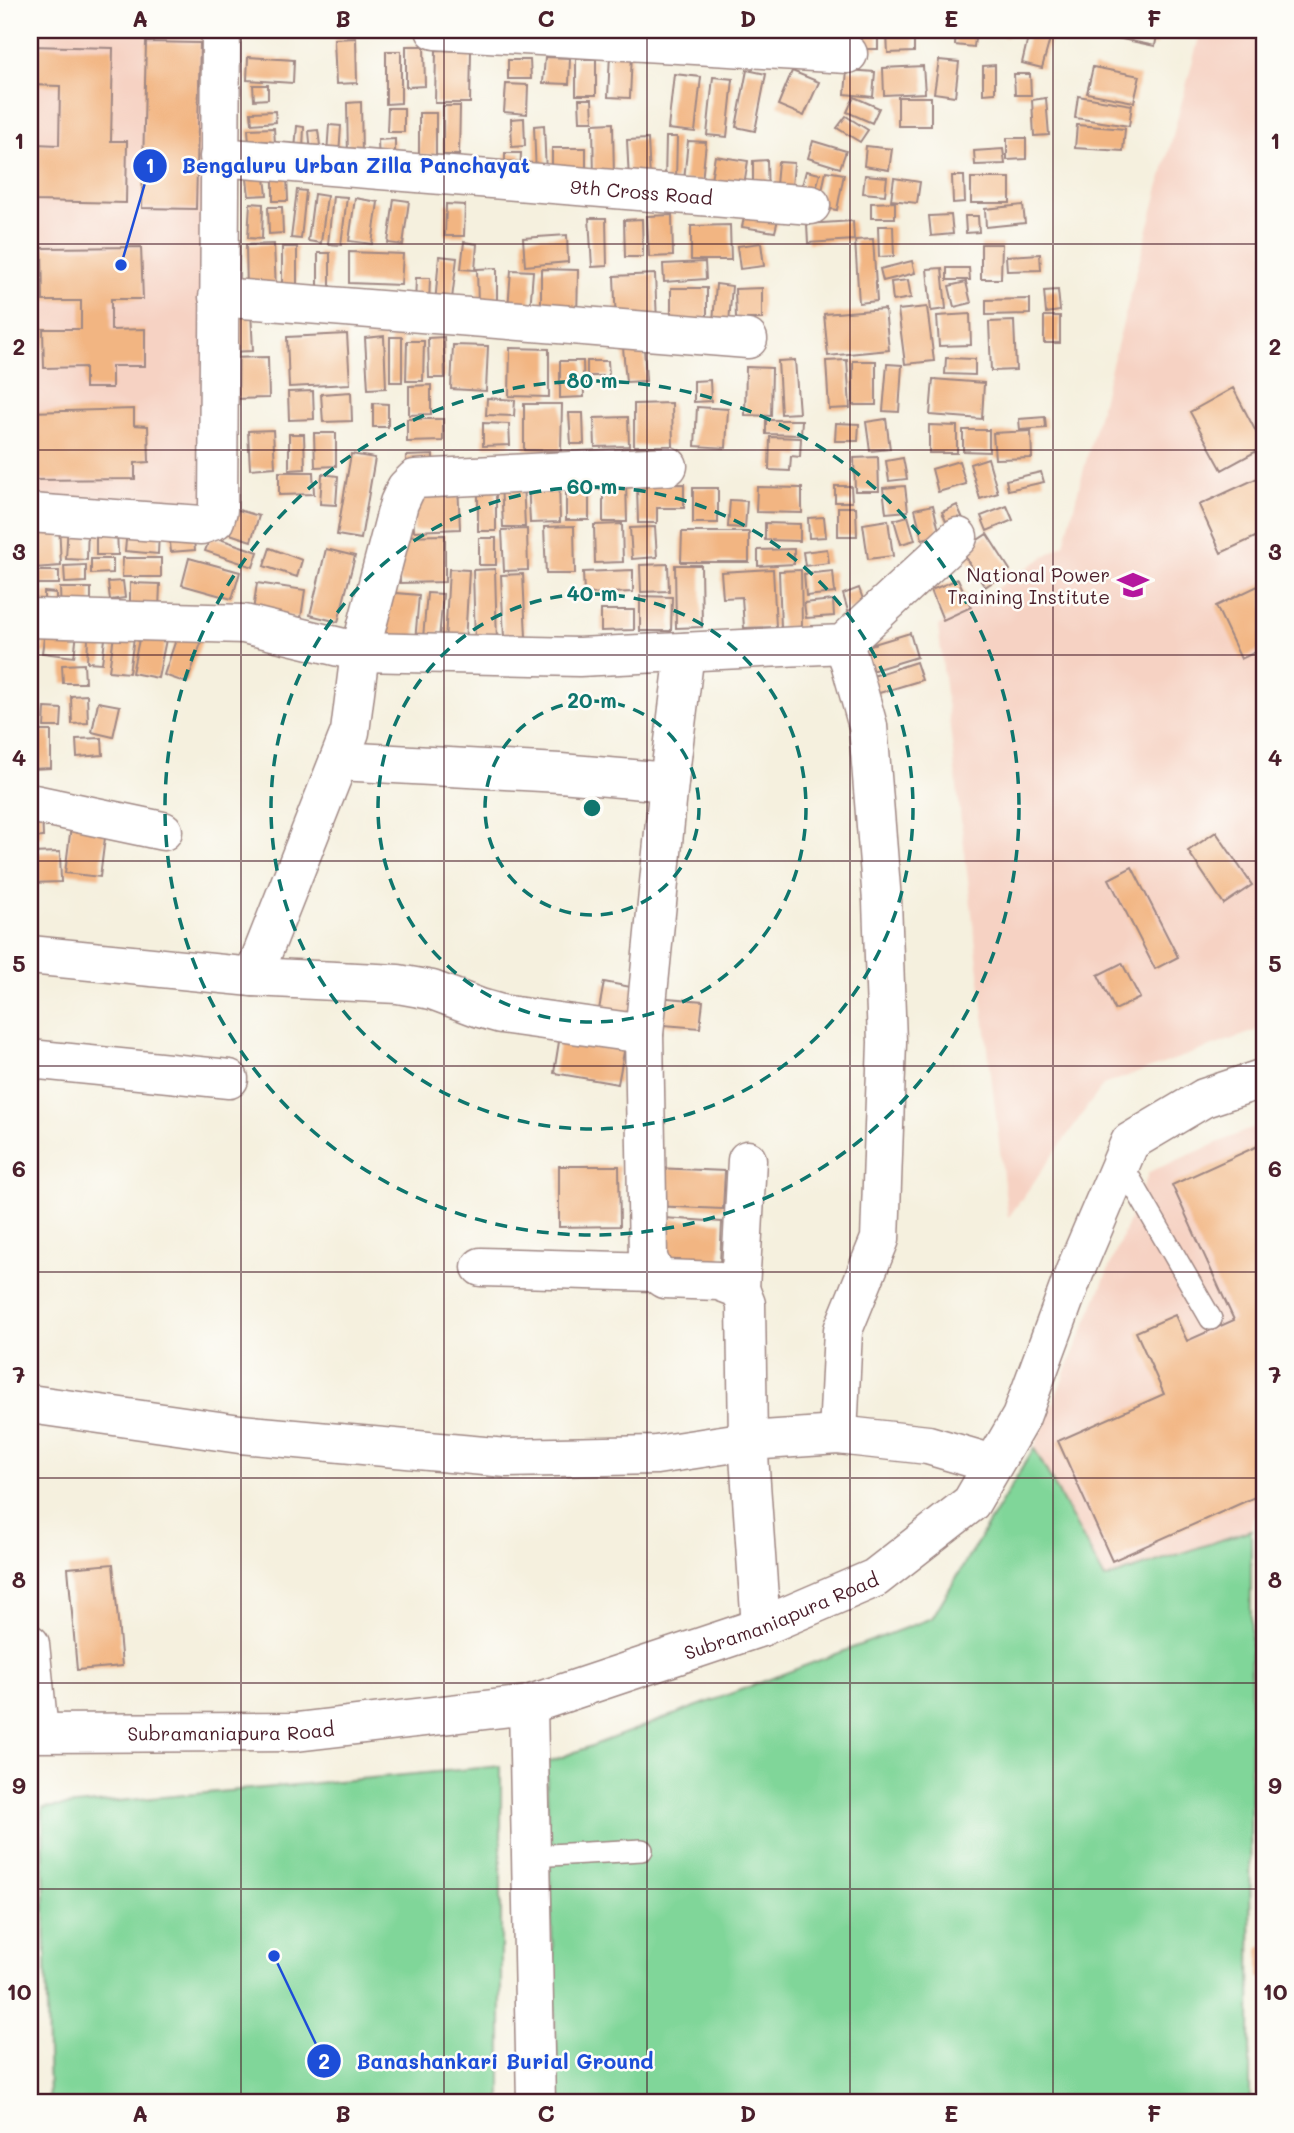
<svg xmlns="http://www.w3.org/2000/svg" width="1294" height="2133" font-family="Mali,sans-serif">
  <rect width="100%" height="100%" fill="#fdfcf7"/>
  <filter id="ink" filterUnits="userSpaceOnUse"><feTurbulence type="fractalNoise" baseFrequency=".0143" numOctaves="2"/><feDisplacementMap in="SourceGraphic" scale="14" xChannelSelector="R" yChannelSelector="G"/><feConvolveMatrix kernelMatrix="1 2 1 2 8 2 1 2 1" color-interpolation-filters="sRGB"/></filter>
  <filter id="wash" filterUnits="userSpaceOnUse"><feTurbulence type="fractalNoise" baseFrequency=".00686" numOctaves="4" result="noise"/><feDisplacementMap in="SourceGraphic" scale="28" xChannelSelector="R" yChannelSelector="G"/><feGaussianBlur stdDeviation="1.57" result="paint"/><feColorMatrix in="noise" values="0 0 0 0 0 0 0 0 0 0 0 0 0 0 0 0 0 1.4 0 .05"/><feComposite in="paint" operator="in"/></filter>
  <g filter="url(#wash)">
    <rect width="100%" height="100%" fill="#f5f0de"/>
    <path fill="#f6d2c3" d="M30,30H216L209,503L30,499Z
      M1201,30H1264V1028L1103,1085L1008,1218L938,626L1064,544Z
      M1264,1123V1513L1253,1518L1251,1530L1105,1579L1034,1448L1149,1172Z"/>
    <path fill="#80d699" stroke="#657a62" stroke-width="2" d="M1034,1448L1105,1579L1251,1530L1250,2103H558L546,1763L932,1618Z
      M501,1766V2103H49L43,1808Z"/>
    <g id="blocks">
      <path fill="#f2b582" d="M824,30H843V49H824Z
        M846,30H878V49H846Z
        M956,30H976L974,47L955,45Z
        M986,30H1009L1007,37L985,32Z
        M1114,30H1158L1155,46L1112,37Z
        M914,33V52L888,53L887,34Z
        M1029,33L1050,39L1042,68L1022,63Z
        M356,38L357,83L336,84L334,39Z
        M146,42L200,43L196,209L142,208Z
        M30,46L113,48L111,141H127L126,203L34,201L36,144L59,145L60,86L30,85Z
        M406,46H424L425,86L406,87Z
        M436,50L471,51L470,103H435Z
        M386,51H401V103L386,104Z
        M610,53H632L630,98L608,97Z
        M248,57L294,60L293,83L247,80Z
        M545,57L570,58L569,84L543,83Z
        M576,59H596V95H576Z
        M508,60H530L531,79H508Z
        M939,60L959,62L955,96L934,93Z
        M995,65V93L983,94V66Z
        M923,66L925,93L884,95L883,68Z
        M1093,67L1140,76L1134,102L1087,93Z
        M747,70L766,74L755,131L736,127Z
        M847,70L875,72L873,97L845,94Z
        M792,71L819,82L804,116L778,105Z
        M674,74L701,77L695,132L668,129Z
        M1014,74H1030L1031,95H1015Z
        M713,77L733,79L727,137L707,135Z
        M506,84L528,85L527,114L504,112Z
        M253,85H268V99L254,100Z
        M1078,96L1132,105L1129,126L1075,118Z
        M854,97L879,108L872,123L847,112Z
        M898,97H931V126H898Z
        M1046,98L1049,135L1034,136L1032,100Z
        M579,99H592L593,121H580Z
        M361,102L362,157H348L347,103Z
        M443,106H460L459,155H443Z
        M388,108H404V132H387Z
        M275,111L276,122L252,124L251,112Z
        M419,113H436V155H419Z
        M846,116L868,130L860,142L837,128Z
        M524,118L525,146L512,147L511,119Z
        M613,123L614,179H594L593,124Z
        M329,125L341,126L339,155L327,154Z
        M544,125L546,174L536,175L534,126Z
        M1077,125L1125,129L1123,151L1075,148Z
        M297,126L304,127L303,150H295Z
        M274,128L275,144L249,145L248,129Z
        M318,130L321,153L311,154L309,131Z
        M666,137H677L676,181H665Z
        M1007,138H1026V159L1007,160Z
        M395,139V164H379L378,140Z
        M648,139L650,179L629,180L627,140Z
        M688,141L706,142L702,182L684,180Z
        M813,141L846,151L840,168L808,158Z
        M866,146L892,149L889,170L864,166Z
        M552,148H586V177H552Z
        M1003,149L1005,164L975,165L974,151Z
        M505,153H521L520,174H505Z
        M715,156L748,161L743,191L710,185Z
        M767,160L768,200H753V161Z
        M778,162L794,163L791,199L775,197Z
        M806,171L820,174L812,204L798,200Z
        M826,171L844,174L837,210L819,207Z
        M273,175H287L288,201H273Z
        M865,175L887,177L885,195L863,193Z
        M952,176H964L965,202L953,203Z
        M265,178L267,195L249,196L247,179Z
        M894,178L920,182L917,203L891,200Z
        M971,178H1010V203H971Z
        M297,190L306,191L301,239L291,238Z
        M314,194L327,196L321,243L308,241Z
        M333,196L347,197L341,245L328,244Z
        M355,198L378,202L372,244L349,241Z
        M394,199L409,201L403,245L388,243Z
        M895,202V218H871V203Z
        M250,203L263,204L262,239L248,238Z
        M446,204L465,205L464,236H445Z
        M1023,205L1025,223L986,227L985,209Z
        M268,207H282L283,233L269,234Z
        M745,213L778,219L775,232L742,227Z
        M672,215L673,256L649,257L647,216Z
        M951,215L953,234L931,236L929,216Z
        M965,216H978L979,232L966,233Z
        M589,218H606L607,266L592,267Z
        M642,219L643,257H625L624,220Z
        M853,221L854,240L808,243L807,224Z
        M730,225L731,260H691V226Z
        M878,226H893L894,256L879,257Z
        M567,235L568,262L525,266L523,238Z
        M873,239L877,301L859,303L855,240Z
        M464,242L477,244L475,270L461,269Z
        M761,243L764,266L740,269L737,246Z
        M274,244L276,290L247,291L246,245Z
        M981,244H1002L1001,279H981Z
        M141,247L143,299H111V330L145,329V366H112V388H85V367L44,368L43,329H81V301H43L42,248Z
        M282,247H297V294H282Z
        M349,252L403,254L401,285L349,283Z
        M318,253H330V287H318Z
        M1040,254L1041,270L1007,271L1006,256Z
        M439,256L457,258L451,307L435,305Z
        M912,261L915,273L883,281L880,269Z
        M705,262L706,279L664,282L663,264Z
        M497,268V306H478L477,269Z
        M942,268L946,309L931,311L927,269Z
        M947,268H969L970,280H947Z
        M541,269L578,270L577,321L541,320Z
        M511,270L533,271L530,311L508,309Z
        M655,274L657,323L616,325L614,276Z
        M416,278H430L429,305H415Z
        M908,280L911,298L893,301L891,282Z
        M966,282L971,303L954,307L949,286Z
        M716,284L732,286L729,323L713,322Z
        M671,288H707V323H671Z
        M762,288V319H736L735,289Z
        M1058,290L1060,311L1046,313L1044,291Z
        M1030,299V314L986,315V300Z
        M927,307L934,361L905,364L898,310Z
        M885,309L889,350L828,356L824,314Z
        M251,311L253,351L227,352L225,312Z
        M970,314L971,345L939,346L937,316Z
        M1044,316H1060V343H1044Z
        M1014,321L1016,370L991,371L989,322Z
        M347,334L350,384L289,387L287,337Z
        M384,336L386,388L368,389L365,338Z
        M390,337H402V382H390Z
        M444,337L445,378H429L428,338Z
        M407,341H424L423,381H406Z
        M453,345L488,346L486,391L451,389Z
        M644,346L646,381L626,382L623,347Z
        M510,348L549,349V397L509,396Z
        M268,357L269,398L232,399L231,358Z
        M946,358L975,359V375L945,374Z
        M795,360L799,413L781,414L778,361Z
        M847,360L850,408L829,409L826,361Z
        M560,361H583L584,397L560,398Z
        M587,361H608L609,376H587Z
        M853,361H876V405H853Z
        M887,364L902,365L899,412L883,411Z
        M746,367L772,368L771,416L745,415Z
        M933,379L984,383L982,419L930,415Z
        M710,380L711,401L694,402V381Z
        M431,385V414L409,415V386Z
        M1233,388L1264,447L1222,470L1190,412Z
        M313,391L314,419L289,420L288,392Z
        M351,392L352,421L323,422L321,394Z
        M487,398L515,400L514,416L486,415Z
        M373,403L388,404V427H373Z
        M672,403L673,446H634V404Z
        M524,404H562L561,451L524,450Z
        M697,407L728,409L726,448L695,446Z
        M134,409V425L148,426L149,462L135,463V479L32,480L30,412Z
        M569,413H583L584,444H571Z
        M628,417L629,446L595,447L594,418Z
        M1045,417L1046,428L1020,430L1019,419Z
        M407,419H443V441L407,442Z
        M886,419L890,449L870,451L866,422Z
        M766,420H802L801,435L766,434Z
        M483,423L509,424L510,445L483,446Z
        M836,423L859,424L858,441H835Z
        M929,425L957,426V453H929Z
        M273,430L275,467L250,469L248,431Z
        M963,430H989V452L963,451Z
        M1031,431L1032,458L995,459L993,433Z
        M314,433H336V466L315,467Z
        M289,434H304L305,469L289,470Z
        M770,437L801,438L800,457L791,456L790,471L769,470Z
        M351,454L375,458L361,539L337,535Z
        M433,455V474H407L406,456Z
        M878,457L879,491H855L854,458Z
        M903,458L907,479L889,481L886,461Z
        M988,458L998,493L980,499L970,464Z
        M959,461L966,484L938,492L932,469Z
        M279,472H313L314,494L279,495Z
        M1041,472L1044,482L1008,490L1006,480Z
        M322,474L338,476L336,505L320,504Z
        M566,474L589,475V520H566Z
        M1264,475V533L1221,553L1199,505Z
        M559,477L560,522L530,523L528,478Z
        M603,479H626L627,522H603Z
        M523,480L525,527H503L501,481Z
        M478,481H496V531H478Z
        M458,483L460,529L414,531L412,484Z
        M684,484V508H657V523H638L637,485Z
        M835,486H851L852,502H835Z
        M905,486L908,511L886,513L883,488Z
        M757,487L802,488V513L756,512Z
        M693,488H718V523H693Z
        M730,500L747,501L745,528L728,527Z
        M933,505L940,535L922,539L915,509Z
        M957,505L964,521L949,528L942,512Z
        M1007,506L1013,520L987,531L981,516Z
        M838,507H856L857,536H838Z
        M235,509L259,516L251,541L227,533Z
        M908,516L915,540L901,544L894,520Z
        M824,517L826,537L809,538L808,518Z
        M888,520L893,556L868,559L863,524Z
        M59,522L61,566L34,568L32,524Z
        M68,522L88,523L87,560L66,559Z
        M765,523L800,524V541L765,540Z
        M622,524L623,562L595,563L594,525Z
        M574,526L575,574H546L544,527Z
        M655,527L657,557L632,559L630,528Z
        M96,529H117L118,555H96Z
        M527,529L528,570L504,571L502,530Z
        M127,530L159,532L158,554L125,551Z
        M193,531L195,550L171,552L169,533Z
        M682,532H749V562H681Z
        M987,534L1010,570L985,587L961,551Z
        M445,535V582L400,583L399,536Z
        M211,536L258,552L253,567L205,551Z
        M479,538H496V565H479Z
        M270,548L302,560L297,577L264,566Z
        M326,549L355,556L338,622L310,615Z
        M794,549V564L758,566V550Z
        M827,549L829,563L805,566L803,552Z
        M123,558H161V577H122Z
        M189,558L240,572L232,599L182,585Z
        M91,559H113V573L91,574Z
        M668,564L669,591L641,592L640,565Z
        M86,565V582L65,583L64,566Z
        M675,565H701L702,627L676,628Z
        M449,569L469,570L465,644L445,643Z
        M495,569L497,643H475L473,570Z
        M773,569L776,627L744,628L742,597L723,598L721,572Z
        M633,570V592L584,594L583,572Z
        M801,570L802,627L781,628L779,571Z
        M30,571H59V584H30Z
        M833,571L835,593L806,596L804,574Z
        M523,574L526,637L504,638L501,575Z
        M958,579L971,607L943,620L931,590Z
        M123,581L125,598L110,600L108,582Z
        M130,583L160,584L159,610L130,609Z
        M257,583L305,590L301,618L253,611Z
        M1264,583V648L1241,659L1216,606Z
        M60,588H91V616H61Z
        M859,588L865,605L848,611L843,594Z
        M44,592L56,593V614H44Z
        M384,592L419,595L415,642L379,638Z
        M427,593L443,594L439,640L423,638Z
        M640,596L672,597L671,631H640Z
        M833,600L834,616L806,618L804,603Z
        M601,610H634V630L601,631Z
        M142,625L168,630L158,678L132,673Z
        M181,625L205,632L187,683L164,675Z
        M45,630L77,633L74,657L42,653Z
        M910,633L917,657L871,671L864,647Z
        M114,635L134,638L129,673L109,671Z
        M88,638L105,639L102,663L87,662Z
        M916,662L922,680L876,694L870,677Z
        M84,664L85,683H63L62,665Z
        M87,695L88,723L72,724L71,696Z
        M98,702L120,706L113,737L92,732Z
        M45,708L62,709L61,727H44Z
        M32,731H51V768L31,769Z
        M102,738L103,755L77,757L76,739Z
        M30,810H42L43,837L30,838Z
        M72,818L107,822L100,877L65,873Z
        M1216,832L1252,885L1224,904L1188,851Z
        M60,852L61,882L30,883V853Z
        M1132,867L1178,957L1155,969L1109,879Z
        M1122,963L1140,998L1115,1010L1098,975Z
        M604,982L636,988L630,1021L598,1015Z
        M655,997L703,1001L700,1028L652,1024Z
        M561,1029L626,1041L618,1084L554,1073Z
        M1264,1143V1493L1112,1561L1058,1441L1164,1394L1136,1332L1175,1315L1187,1341L1234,1320L1172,1185Z
        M559,1166H619L620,1226L559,1227Z
        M655,1168L725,1171L723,1209L653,1206Z
        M664,1218L722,1222L720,1264L661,1261Z
        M113,1564L122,1666L77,1670L68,1568Z
        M1259,1946H1264V1978H1259Z"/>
    </g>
  </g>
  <g filter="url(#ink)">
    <use href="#blocks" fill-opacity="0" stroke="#a08884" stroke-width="2"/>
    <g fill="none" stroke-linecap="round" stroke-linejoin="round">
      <defs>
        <path id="lane" d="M1121,1163L1211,1319
          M531,1856L642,1850"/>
        <g id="street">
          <path d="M435,30L848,54"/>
          <path id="s1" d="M219,157L811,205"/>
          <path d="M218,297L748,339"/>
          <path d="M30,513L201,525L215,520L218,510L221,30"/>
          <path d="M30,618L244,624L360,652L579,657L843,644L958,537"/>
          <path d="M339,761L560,773L669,782L685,652"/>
          <path d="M669,782L644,1034L648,1258L654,1272L664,1279L719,1281L740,1289L746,1304L748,1441L761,1627"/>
          <path d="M30,803L163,831"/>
          <path d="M30,955L253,977L398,984L432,990L480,1008L501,1014L644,1034"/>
          <path d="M253,977L350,732L360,652L399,503L406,488L415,479L668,466"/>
          <path d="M30,1059L229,1079"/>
          <path d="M481,1267L654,1272"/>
          <path d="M740,1289L747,1160"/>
          <path d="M30,1404L240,1434L506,1458L656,1455L748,1441L838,1435L928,1445L993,1464"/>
          <path d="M838,1435L843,1330L880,1239L887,1042L882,901L868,726L850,662L843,644"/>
          <path d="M30,1644L39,1732"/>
          <path d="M528,1705L536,2103"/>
        </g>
        <g id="secondary">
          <path id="s2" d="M30,1733L296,1732L528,1705L761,1627L875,1578L971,1503L1021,1417L1075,1271L1130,1142L1204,1098L1264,1078"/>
        </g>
      </defs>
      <use href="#lane" stroke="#a08884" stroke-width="24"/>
      <use href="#street" stroke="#a08884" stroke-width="41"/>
      <use href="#secondary" stroke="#a08884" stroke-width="41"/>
      <use href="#lane" stroke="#fff" stroke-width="21"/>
      <use href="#street" stroke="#fff" stroke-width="38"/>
      <use href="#secondary" stroke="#fff" stroke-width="38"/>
    </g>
  </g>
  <path fill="none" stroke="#4a1f2b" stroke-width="2" stroke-opacity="0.55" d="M241,30V2103M444,30V2103M647,30V2103M850,30V2103M1053,30V2103M30,244H1264M30,450H1264M30,655H1264M30,861H1264M30,1066H1264M30,1272H1264M30,1478H1264M30,1683H1264M30,1889H1264"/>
  <g fill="none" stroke="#0f766e" stroke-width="3.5" stroke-dasharray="12 9">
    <circle cx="592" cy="808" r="107"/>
    <circle cx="592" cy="808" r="214"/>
    <circle cx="592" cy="808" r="321"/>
    <circle cx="592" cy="808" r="427"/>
  </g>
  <defs>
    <symbol id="university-bare" viewBox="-9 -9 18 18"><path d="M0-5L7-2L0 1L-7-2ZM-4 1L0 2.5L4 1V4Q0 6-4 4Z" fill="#b5179e" stroke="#fdfcf7" stroke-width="2.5" paint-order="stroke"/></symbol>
  </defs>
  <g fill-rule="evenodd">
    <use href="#university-bare" x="1111" y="563" width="44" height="44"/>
  </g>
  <g text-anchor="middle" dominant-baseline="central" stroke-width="5" stroke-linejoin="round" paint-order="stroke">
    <g font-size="19" fill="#4a1f2b" stroke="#fdfcf7">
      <text stroke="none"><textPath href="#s1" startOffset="424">9th Cross Road</textPath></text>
      <text stroke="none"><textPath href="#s2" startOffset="768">Subramaniapura Road</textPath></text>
      <text stroke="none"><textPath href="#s2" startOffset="201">Subramaniapura Road</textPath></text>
    </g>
    <g font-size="19" fill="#4a1f2b" stroke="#fdfcf7" text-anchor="end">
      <text x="1110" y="574">National Power<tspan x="1110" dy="22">Training Institute</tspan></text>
    </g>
  </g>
  <circle cx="592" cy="808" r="10" fill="#0f766e" stroke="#fdfcf7" stroke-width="3.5"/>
  <g font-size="21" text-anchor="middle" font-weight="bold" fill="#0f766e" stroke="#fdfcf7" stroke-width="5" stroke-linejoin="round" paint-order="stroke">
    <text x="592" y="388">80 m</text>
    <text x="592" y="494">60 m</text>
    <text x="592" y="601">40 m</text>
    <text x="592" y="708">20 m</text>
  </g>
  <path fill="none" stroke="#1d4ed8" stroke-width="2.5" d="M121 265L150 166M274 1956L324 2061"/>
  <g fill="#1d4ed8" stroke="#fdfcf7" stroke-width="2.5">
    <circle cx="121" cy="265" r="7"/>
    <circle cx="274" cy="1956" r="7"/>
    <circle cx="150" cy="166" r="18"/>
    <circle cx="324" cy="2061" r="18"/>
  </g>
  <g font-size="21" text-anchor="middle" font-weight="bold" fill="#fff">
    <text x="150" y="173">1</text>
    <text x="324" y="2069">2</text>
  </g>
  <g font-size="21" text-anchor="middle" font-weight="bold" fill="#1d4ed8" stroke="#fdfcf7" stroke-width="5" stroke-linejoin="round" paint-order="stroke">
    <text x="356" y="173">Bengaluru Urban Zilla Panchayat</text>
    <text x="505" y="2069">Banashankari Burial Ground</text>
  </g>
  <rect width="1294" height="2133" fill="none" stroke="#fdfcf7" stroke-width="77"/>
  <rect x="38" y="38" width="1218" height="2056" fill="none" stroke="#4a1f2b" stroke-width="2.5"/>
  <g font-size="23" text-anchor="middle" font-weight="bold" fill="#4a1f2b">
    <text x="140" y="27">A</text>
    <text x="343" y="27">B</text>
    <text x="546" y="27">C</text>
    <text x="748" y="27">D</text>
    <text x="951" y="27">E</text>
    <text x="1154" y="27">F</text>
    <text x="19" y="149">1</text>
    <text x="1275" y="149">1</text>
    <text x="19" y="355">2</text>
    <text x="1275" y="355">2</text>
    <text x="19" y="560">3</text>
    <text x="1275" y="560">3</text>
    <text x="19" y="766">4</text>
    <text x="1275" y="766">4</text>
    <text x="19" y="972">5</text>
    <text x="1275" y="972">5</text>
    <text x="19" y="1177">6</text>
    <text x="1275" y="1177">6</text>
    <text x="19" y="1383">7</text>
    <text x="1275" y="1383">7</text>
    <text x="19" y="1588">8</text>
    <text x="1275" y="1588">8</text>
    <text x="19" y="1794">9</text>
    <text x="1275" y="1794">9</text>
    <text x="19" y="2000">10</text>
    <text x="1275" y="2000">10</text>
    <text x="140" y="2122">A</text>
    <text x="343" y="2122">B</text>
    <text x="546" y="2122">C</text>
    <text x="748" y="2122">D</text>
    <text x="951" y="2122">E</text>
    <text x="1154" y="2122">F</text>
  </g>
</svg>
